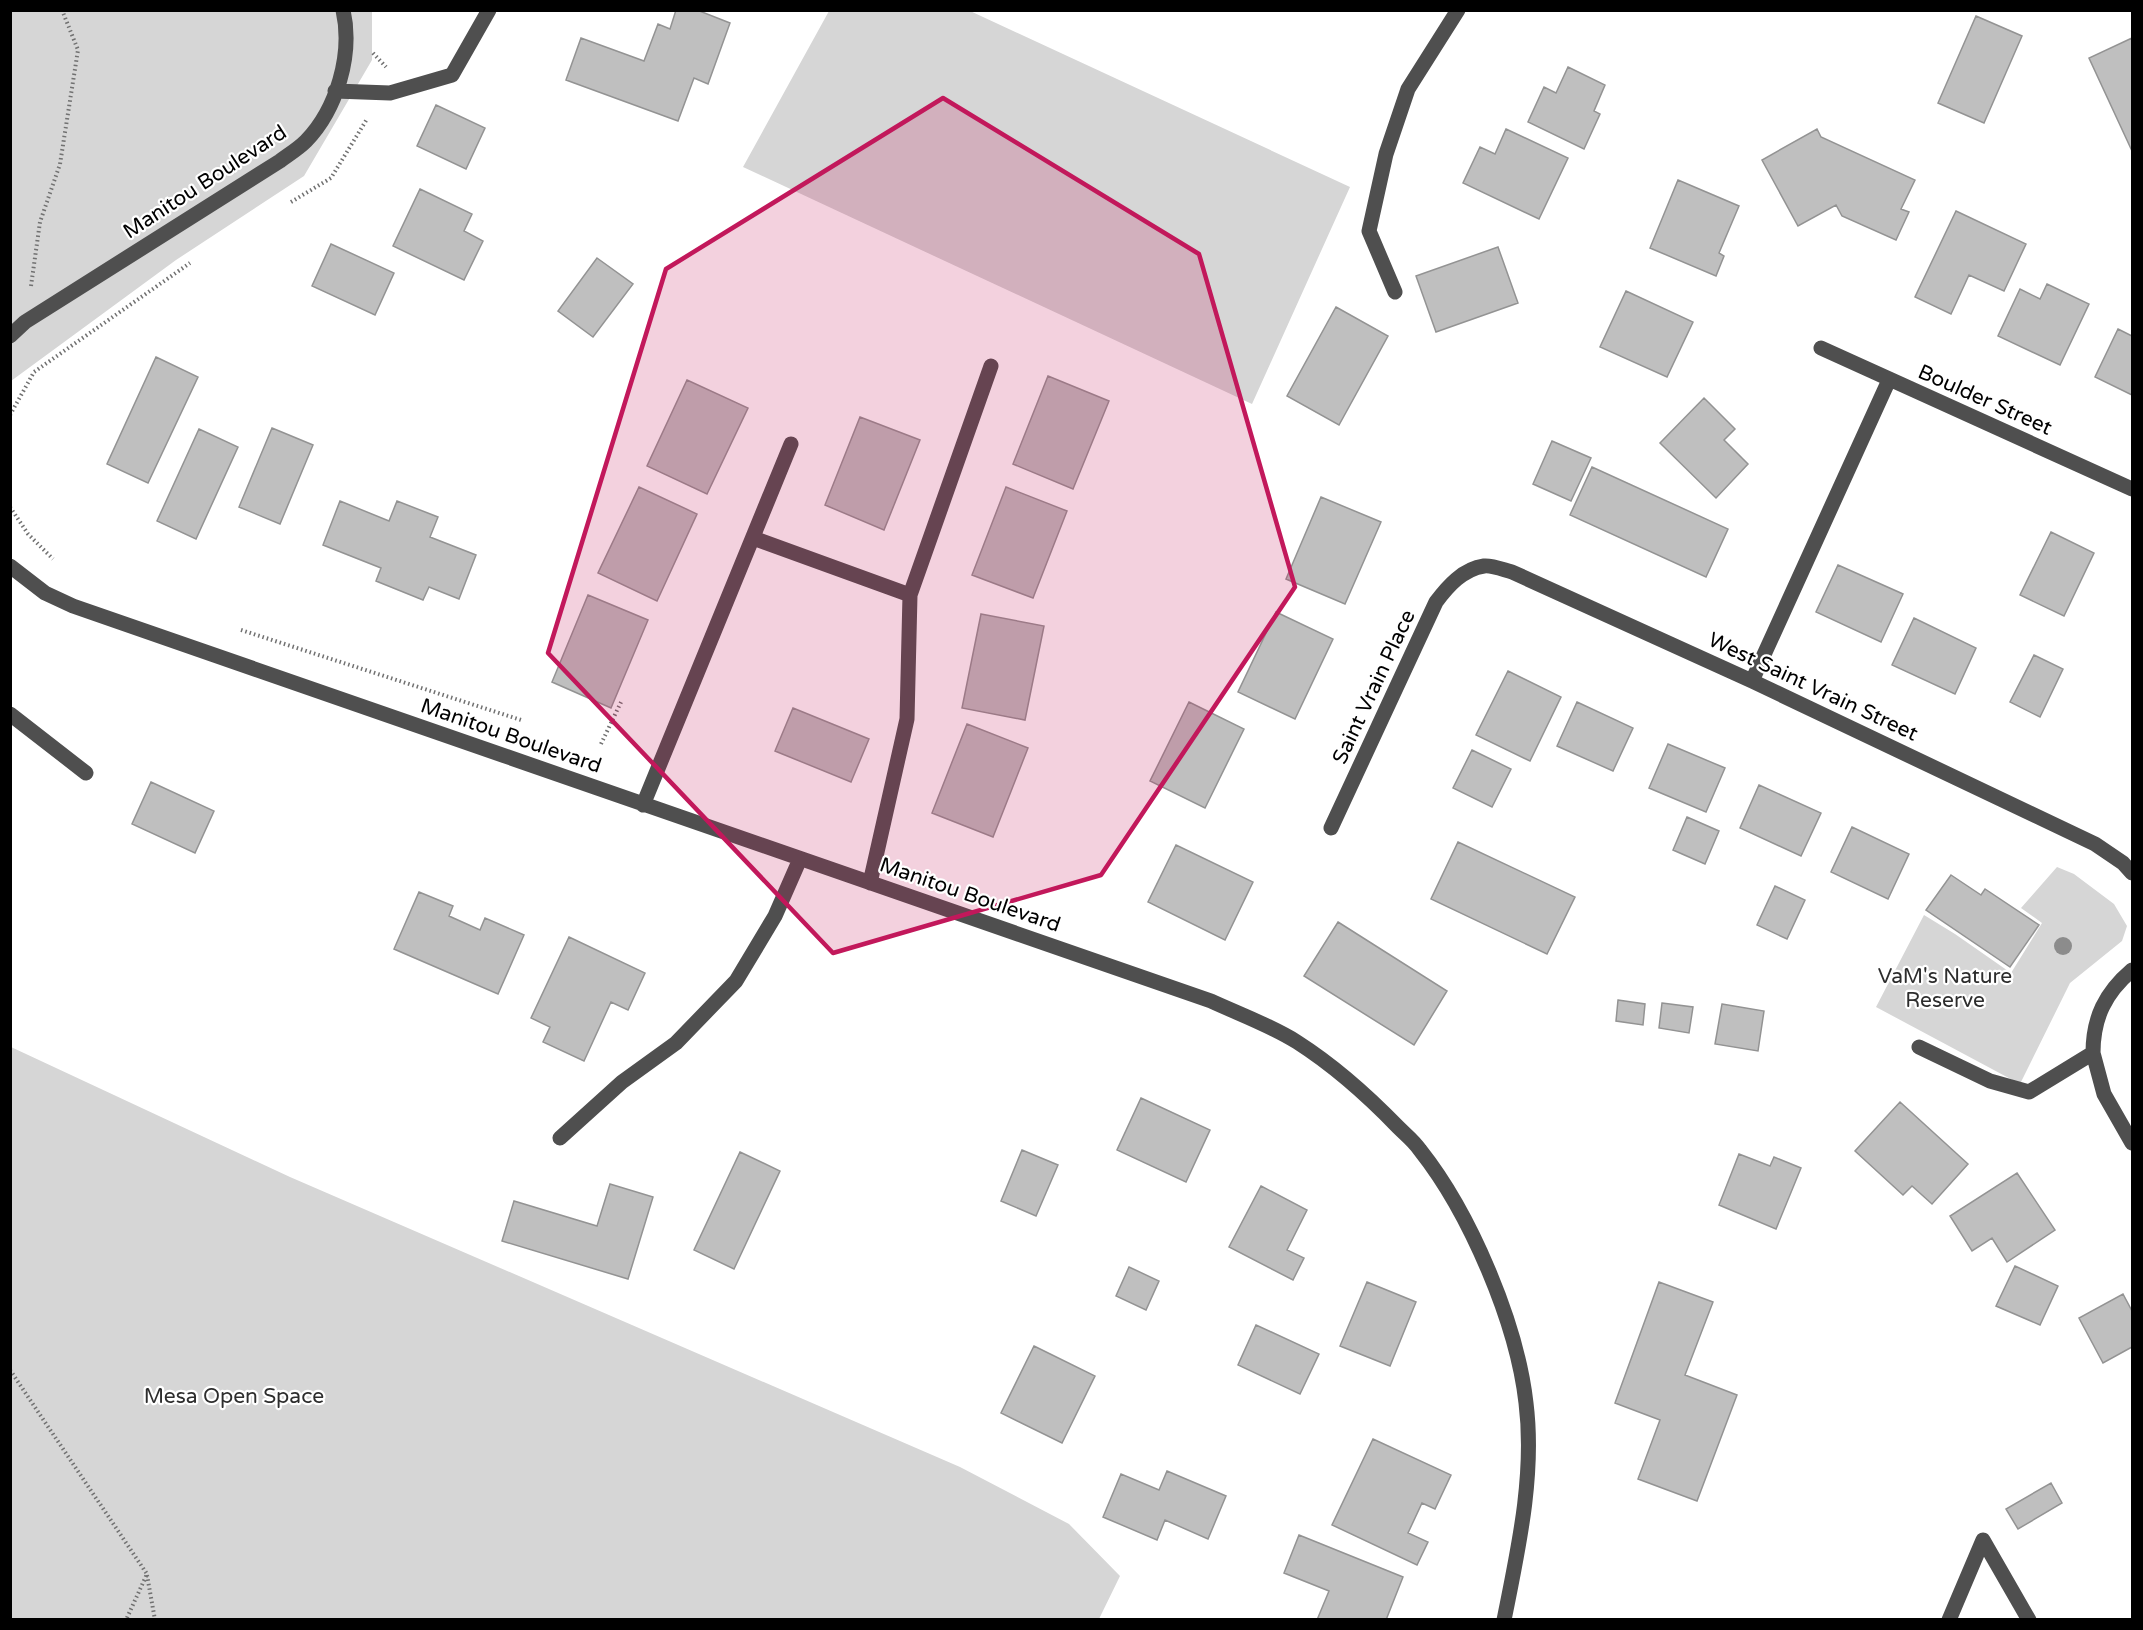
<svg xmlns="http://www.w3.org/2000/svg" width="2143" height="1630" font-family="'Varela Round',sans-serif">
  <rect width="100%" height="100%" fill="#fff"/>
  <path fill="#d6d6d6" d="M968,10L1350,187L1252,404L743,167L829,11Z
    M11,11H372V60L304,176L176,260L11,381Z
    M2057,867L2074,874L2114,904L2127,926L2122,941L2070,983L2020,1084L1876,1007L1924,915L1955,934L2011,973L2042,923L2021,908Z
    M11,1047L290,1177L960,1467L1069,1524L1120,1576L1099,1619H11Z"/>
  <path fill="#bfbfbf" stroke="#939393" stroke-width="1.5" d="M676,10H697L730,23L708,84L694,78L678,121L566,80L581,38L644,61L658,24L670,29Z
    M1976,16L2022,36L1984,123L1938,103Z
    M2132,38V151L2089,58Z
    M1568,67L1605,85L1594,111L1600,114L1584,149L1528,122L1544,87L1556,93Z
    M436,105L485,128L466,169L417,146Z
    M1506,129L1568,158L1539,219L1463,183L1480,147L1495,154Z
    M1817,129L1821,137L1915,180L1901,209L1909,212L1896,240L1842,216L1836,205L1798,226L1762,160Z
    M1678,180L1739,206L1719,253L1724,256L1716,276L1650,248Z
    M420,189L472,214L464,231L483,241L464,280L393,246Z
    M1956,211L2026,244L2004,291L1969,275L1951,314L1915,297Z
    M331,244L394,273L375,315L312,286Z
    M1498,247L1518,303L1436,332L1416,276Z
    M597,258L633,284L593,337L558,311Z
    M2047,284L2089,304L2060,365L1998,336L2020,289L2040,299Z
    M1626,291L1693,322L1667,377L1600,347Z
    M1336,307L1388,336L1339,425L1287,396Z
    M2118,329L2132,336V395L2095,377Z
    M156,357L198,377L148,483L107,464Z
    M1048,376L1109,401L1073,489L1013,464Z
    M687,380L748,408L707,494L647,466Z
    M1704,398L1735,429L1724,440L1748,464L1716,498L1660,443Z
    M860,417L920,440L884,530L825,505Z
    M272,428L313,445L280,524L239,507Z
    M199,429L238,447L196,539L157,521Z
    M1552,441L1591,458L1571,501L1533,484Z
    M1592,467L1728,529L1706,577L1570,515Z
    M639,487L697,514L657,601L598,573Z
    M1006,487L1067,511L1033,598L972,575Z
    M1321,497L1381,522L1345,604L1286,579Z
    M340,501L389,521L397,501L438,517L430,537L476,555L459,599L429,587L423,600L376,581L381,568L323,545Z
    M2051,532L2094,553L2064,616L2020,595Z
    M1838,565L1903,594L1881,642L1816,612Z
    M588,595L648,620L611,708L552,682Z
    M1276,612L1333,639L1295,719L1238,692Z
    M981,614L1044,626L1025,720L962,708Z
    M1914,618L1976,648L1955,694L1892,665Z
    M2034,655L2063,669L2040,717L2010,702Z
    M1508,671L1561,697L1530,761L1476,735Z
    M1189,702L1244,729L1205,808L1150,781Z
    M1577,702L1633,728L1613,771L1557,746Z
    M793,708L869,739L851,782L775,751Z
    M967,724L1028,748L993,837L932,813Z
    M1668,744L1725,768L1706,812L1649,788Z
    M1472,750L1511,769L1492,807L1453,788Z
    M151,782L214,811L195,853L132,824Z
    M1759,785L1821,813L1801,856L1740,828Z
    M1687,817L1719,831L1705,864L1673,850Z
    M1852,827L1909,854L1888,899L1831,872Z
    M1458,842L1575,897L1547,954L1431,899Z
    M1176,845L1253,882L1225,940L1148,902Z
    M1951,875L1981,895L1985,889L2039,925L2010,967L1926,910Z
    M1775,886L1805,900L1787,939L1757,925Z
    M419,892L453,906L449,916L480,930L485,918L524,935L498,994L394,949Z
    M1338,922L1447,991L1414,1045L1304,976Z
    M569,937L645,973L628,1010L611,1002L584,1061L543,1042L550,1027L531,1018Z
    M1618,1000L1645,1004L1643,1025L1616,1021Z
    M1662,1003L1693,1007L1689,1033L1659,1028Z
    M1722,1004L1764,1011L1758,1051L1715,1044Z
    M1141,1098L1210,1130L1186,1182L1117,1150Z
    M1900,1102L1968,1164L1932,1204L1912,1186L1903,1195L1855,1151Z
    M1022,1150L1058,1165L1036,1216L1001,1201Z
    M740,1152L780,1171L734,1269L694,1250Z
    M1739,1154L1770,1166L1774,1157L1801,1168L1776,1229L1719,1205Z
    M2017,1173L2055,1230L2007,1262L1992,1238L1972,1251L1950,1216Z
    M610,1184L653,1197L628,1279L502,1241L514,1201L597,1226Z
    M1261,1186L1307,1210L1287,1250L1304,1258L1293,1280L1229,1247Z
    M2015,1266L2058,1286L2040,1325L1996,1306Z
    M1129,1267L1159,1281L1146,1310L1116,1296Z
    M1367,1282L1416,1302L1390,1366L1340,1346Z
    M1659,1282L1713,1302L1685,1375L1737,1395L1697,1501L1638,1479L1660,1420L1615,1403Z
    M2123,1294L2132,1311V1347L2103,1363L2079,1318Z
    M1256,1325L1319,1354L1300,1394L1238,1365Z
    M1034,1346L1095,1376L1062,1443L1001,1413Z
    M1373,1439L1451,1475L1435,1509L1422,1503L1408,1533L1428,1542L1417,1565L1332,1525Z
    M1167,1471L1226,1496L1208,1539L1165,1520L1157,1540L1103,1517L1121,1474L1159,1490Z
    M2051,1483L2062,1503L2018,1529L2006,1509Z
    M1299,1535L1403,1577L1386,1620H1317L1329,1591L1284,1573Z"/>
  <g fill="none" stroke-linecap="round" stroke-linejoin="round">
    <path stroke="#717171" stroke-width="4" stroke-dasharray="1.5 3" stroke-linecap="butt" d="M373,53L386,67
      M291,202L331,178L367,119
      M31,286L40,222L60,164L78,50L62,10
      M10,415L34,372L190,263
      M10,507L28,534L53,559
      M241,630L521,720
      M601,744L622,700
      M10,1370L147,1574L126,1620
      M147,1575L155,1620"/>
    <path stroke="#4f4f4f" stroke-width="15" d="M335,91L390,93L452,75L489,10
      M1395,292L1369,231L1386,154L1408,89L1458,10
      M10,336L25,322L280,161C288,155 298,149 306,141C337,109 353,54 343,10
      M1821,348L2132,489
      M753,538L910,595L907,719L870,883
      M10,566L45,593L73,606L1211,1001C1239,1014 1270,1025 1297,1042C1333,1065 1368,1096 1398,1127C1405,1134 1414,1141 1420,1150C1470,1213 1517,1323 1526,1403C1535,1475 1518,1550 1504,1620
      M910,595L991,366
      M1752,681L1889,380
      M10,714L86,773
      M643,805L791,444
      M1331,828L1436,602C1448,586 1463,569 1484,566C1492,565 1504,570 1512,572L1752,681L2095,844L2123,863L2132,873
      M1919,1047L1990,1081L2029,1092L2093,1053C2093,1018 2105,993 2132,970
      M2093,1053L2104,1094L2132,1143
      M560,1138L622,1082L676,1043L736,981L775,916L800,859
      M1949,1620L1983,1540L2029,1620"/>
  </g>
  <circle fill="#8c8c8c" cx="2063" cy="946" r="9"/>
  <path fill="#c2185b" fill-opacity="0.2" stroke="#c2185b" stroke-width="4.5" stroke-linejoin="round" d="M943,98L1199,254L1295,587L1101,875L833,953L548,653L666,269Z"/>
  <g text-anchor="middle" dominant-baseline="central" stroke-width="4.5" stroke-linejoin="round" paint-order="stroke">
    <g font-size="21" fill="#000" stroke="#fff">
      <text transform="translate(205 182) rotate(-33)">Manitou Boulevard</text>
      <text transform="translate(1985 400) rotate(24)">Boulder Street</text>
      <text transform="translate(1374 687) rotate(-65)">Saint Vrain Place</text>
      <text transform="translate(1813 687) rotate(25)">West Saint Vrain Street</text>
      <text transform="translate(511 736) rotate(19)">Manitou Boulevard</text>
      <text transform="translate(970 895) rotate(19)">Manitou Boulevard</text>
    </g>
    <g font-size="21" fill="#2d2d2d" stroke="#fff">
      <text x="1945" y="976">VaM's Nature<tspan x="1945" dy="24">Reserve</tspan></text>
      <text x="234" y="1396">Mesa Open Space</text>
    </g>
  </g>
  <rect width="2143" height="1630" fill="none" stroke="#000000" stroke-width="24"/>
</svg>
